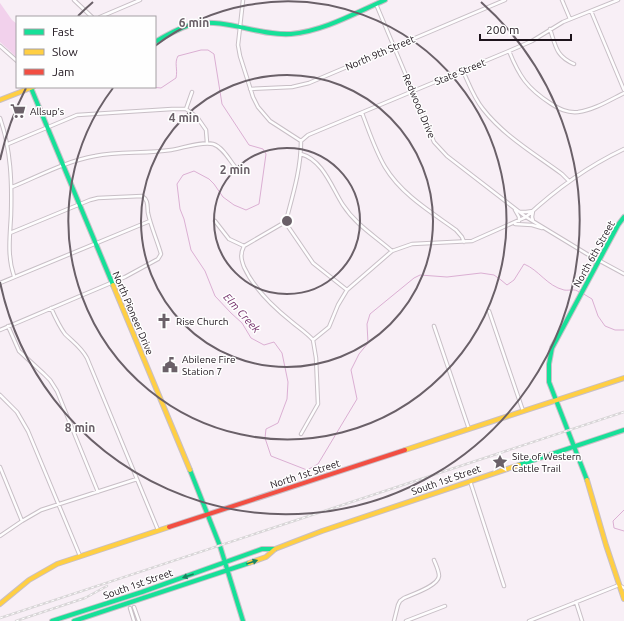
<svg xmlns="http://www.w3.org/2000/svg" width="624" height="621" font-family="Ubuntu,sans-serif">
  <rect width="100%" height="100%" fill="#f8eff6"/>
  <path fill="#f2d1ec" d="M0,3L12,20L17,24V58L10,51L0,42Z"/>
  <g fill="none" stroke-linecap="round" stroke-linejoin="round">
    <path stroke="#dbafd3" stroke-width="1" d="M121,87H127
      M150,87L161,88L176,78C178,69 174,63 178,56L201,50H208L214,54L222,104L249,145L263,149L266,154L259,204L246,210L234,205L223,197L214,184L209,179L194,171L183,175L177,184L180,209L184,219L191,250L205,271L215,296L231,313L242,323L251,338L264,345L274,342L282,353L288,382L287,399L278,423L266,429L265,438L271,456L307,470L318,464L357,399L351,370L359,354L368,343L367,324L370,314L414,278L420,275L447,277L481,273L494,275L501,280L507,285L514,280L524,264C539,270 547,286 564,290C570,291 574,288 579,292
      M582,293L592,299L598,316L605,326L615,330H624
      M624,510L613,521L614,528L624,531"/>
    <defs>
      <path id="street" d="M74,0L92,17
        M243,0L238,45L240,56L253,97L258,107L270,121L301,141C301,167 294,191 287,217L285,222L280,225L244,246C240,254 241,259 244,267C254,289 273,307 292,322C299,328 307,333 313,340
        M562,0L570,19
        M376,4L434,142L447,156L526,217C555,190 588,166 624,149
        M591,11L624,90
        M100,17L140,0
        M550,29C556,47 556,56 574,64
        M0,46L17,61
        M509,51C519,76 527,88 550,103C559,109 567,113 578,112C594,110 610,100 624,93
        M463,71C469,84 474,98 483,109C504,136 535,154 562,174L569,181
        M250,89L292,87L309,83L505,0
        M186,109L192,92
        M362,113C369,131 375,150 385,167C401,194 431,212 456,230L462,237L464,242
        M0,118C11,150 12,182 11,215C10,236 7,256 14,276
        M301,141L308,135L509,51L532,41L563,22L618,0
        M8,144L77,115L172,109H186L197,117L206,130L207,143
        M301,154C323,160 332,188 343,205C356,225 375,236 392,251
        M12,187C39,176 66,161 95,156C119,151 146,154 171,150C183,148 202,141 213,144C223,147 230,161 236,168
        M515,210L519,217V221
        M520,212H526L533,211L532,217L533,221
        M215,221L229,239L244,246
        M285,222L313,263L347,290
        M515,224L532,225L542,228
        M0,283L150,221
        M51,308C55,317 59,326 65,334C73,342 81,347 87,358L158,530
        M489,311L523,411
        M8,326L19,351L44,374L50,380L57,391L98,492
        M434,326L469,429
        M0,330L125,277L158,259L161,254C157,240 151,227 148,213C147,207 149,200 142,196L98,198L90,200L10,233
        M313,340L329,327L338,305L347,290L392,251L412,244L472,241L526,217L587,254L624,274
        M0,395L17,412L28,431L80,556
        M301,434L318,404L316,358L313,340
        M0,467L22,521
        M470,481L504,586
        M0,536L22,521L41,510L137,479
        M576,602L582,621
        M134,607L139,621
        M130,608L134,621
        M394,621L398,605L400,601L404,598C413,594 438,586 439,576C439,571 436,565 434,560
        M406,621L445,606
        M529,621L619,585L624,588"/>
      <path id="fast" d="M155,42C167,35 180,27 194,24C226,18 258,36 291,34C324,31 355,13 385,0
        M31,88L113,285
        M519,465L624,430
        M190,470L220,546L243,621
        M587,480L549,382V364L552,348L618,225L624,217
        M52,621L142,592L262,549H275
        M74,621L249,563"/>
      <path id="slow" d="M0,100L33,87
        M113,285L190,470
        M405,450L624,378
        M587,480L606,545L624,599
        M249,563L266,557L275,549L322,531L519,465
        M0,604L29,580L57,564L169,527"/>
      <path id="jam" d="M169,527L405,450"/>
    </defs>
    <use href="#street" stroke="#c8bfc6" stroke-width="4.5"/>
    <use href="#fast" stroke="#c8bfc6" stroke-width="6"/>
    <use href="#slow" stroke="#c8bfc6" stroke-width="6"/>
    <use href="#jam" stroke="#c8bfc6" stroke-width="6"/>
    <use href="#street" stroke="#fefdfe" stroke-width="2.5"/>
    <use href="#fast" stroke="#16e098" stroke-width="4"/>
    <use href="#slow" stroke="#ffcf43" stroke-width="4"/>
    <use href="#jam" stroke="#f24e42" stroke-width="4"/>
    <defs>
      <path id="rail" d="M0,618L624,412
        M16,621L85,598L107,586"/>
    </defs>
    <use href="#rail" stroke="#d8d5d7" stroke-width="2.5"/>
    <use href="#rail" stroke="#fefefe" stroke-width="1" stroke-dasharray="3" stroke-linecap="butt"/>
  </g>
  <defs><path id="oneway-solid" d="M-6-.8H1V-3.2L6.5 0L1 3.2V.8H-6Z"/></defs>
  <g fill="#198460">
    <use href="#oneway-solid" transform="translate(252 562) rotate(-19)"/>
    <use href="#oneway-solid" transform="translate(188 576) rotate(161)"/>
  </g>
  <g fill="none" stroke="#6a6068" stroke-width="2">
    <circle cx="287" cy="221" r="73"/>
    <circle cx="287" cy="221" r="146"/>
    <path d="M155 46A219 219 0 1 1 113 88"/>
    <path d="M0 160A293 293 0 0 1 26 88M78 16A293 293 0 0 1 93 2M481 2A293 293 0 1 1 0 282"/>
  </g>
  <defs>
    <symbol id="supermarket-bare" viewBox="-9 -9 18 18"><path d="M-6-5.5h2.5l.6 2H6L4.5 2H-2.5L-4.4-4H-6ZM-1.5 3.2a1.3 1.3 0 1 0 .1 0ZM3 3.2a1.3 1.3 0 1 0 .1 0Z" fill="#6a6068" stroke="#fefefe" stroke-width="2.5" paint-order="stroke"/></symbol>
    <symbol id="church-bare" viewBox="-9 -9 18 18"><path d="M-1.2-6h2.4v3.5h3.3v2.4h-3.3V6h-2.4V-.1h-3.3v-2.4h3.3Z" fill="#6a6068" stroke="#fefefe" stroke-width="2.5" paint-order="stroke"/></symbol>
    <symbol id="civic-bare" viewBox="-9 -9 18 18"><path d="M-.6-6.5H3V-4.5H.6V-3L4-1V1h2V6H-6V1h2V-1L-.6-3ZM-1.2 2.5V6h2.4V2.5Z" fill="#6a6068" stroke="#fefefe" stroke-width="2.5" paint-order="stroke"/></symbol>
    <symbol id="sight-bare" viewBox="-9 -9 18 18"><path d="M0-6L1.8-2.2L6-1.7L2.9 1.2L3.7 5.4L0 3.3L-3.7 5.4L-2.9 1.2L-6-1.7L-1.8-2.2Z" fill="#6a6068" stroke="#fefefe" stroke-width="2.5" paint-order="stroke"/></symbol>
  </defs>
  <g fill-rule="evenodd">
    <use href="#supermarket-bare" x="7" y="100" width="22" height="22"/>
    <use href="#church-bare" x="153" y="310" width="22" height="22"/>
    <use href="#civic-bare" x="159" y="354" width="22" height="22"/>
    <use href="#sight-bare" x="489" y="451" width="22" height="22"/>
  </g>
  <g text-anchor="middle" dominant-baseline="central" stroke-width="3" stroke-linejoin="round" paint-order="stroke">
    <g font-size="10" fill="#1d131b" stroke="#fefefe">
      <text transform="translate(380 53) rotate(-23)">North 9th Street</text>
      <text transform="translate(460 72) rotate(-22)">State Street</text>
      <text transform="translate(419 106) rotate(67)">Redwood Drive</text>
      <text transform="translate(594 254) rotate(-61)">North 6th Street</text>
      <text transform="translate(133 313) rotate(67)">North Pioneer Drive</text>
      <text transform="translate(305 474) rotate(-18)">North 1st Street</text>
      <text transform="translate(446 480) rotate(-19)">South 1st Street</text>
      <text transform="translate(138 584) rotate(-19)">South 1st Street</text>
    </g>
    <g font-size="10" fill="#1d131b" stroke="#fefefe" text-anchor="start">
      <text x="30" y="111">Allsup's</text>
      <text x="176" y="321">Rise Church</text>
      <text x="182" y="359">Abilene Fire<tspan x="182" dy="12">Station 7</tspan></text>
      <text x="512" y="456">Site of Western<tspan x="512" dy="12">Cattle Trail</tspan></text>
    </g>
    <g font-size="11" font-style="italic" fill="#742e6a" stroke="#fefefe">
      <text transform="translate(242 313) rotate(48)">Elm Creek</text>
    </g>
  </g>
  <circle cx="287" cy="221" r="6" fill="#6a6068" stroke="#fefefe" stroke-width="2"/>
  <g font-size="12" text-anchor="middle" font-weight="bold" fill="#6a6068" stroke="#fefefe" stroke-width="3" stroke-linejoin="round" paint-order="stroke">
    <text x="194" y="27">6 min</text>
    <text x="184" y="122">4 min</text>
    <text x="235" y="174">2 min</text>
    <text x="80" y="432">8 min</text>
  </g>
  <rect x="16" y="16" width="140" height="72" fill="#fefefe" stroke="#a4a0a3"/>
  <rect x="24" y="29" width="20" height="6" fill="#16e098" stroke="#a4a0a3"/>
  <text x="52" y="36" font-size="12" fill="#1d131b">Fast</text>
  <rect x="24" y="49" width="20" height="6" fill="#ffcf43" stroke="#a4a0a3"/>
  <text x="52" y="56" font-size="12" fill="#1d131b">Slow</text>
  <rect x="24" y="69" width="20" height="6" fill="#f24e42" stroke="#a4a0a3"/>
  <text x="52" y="76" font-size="12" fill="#1d131b">Jam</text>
  <path d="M480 34v6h91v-6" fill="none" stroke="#1d131b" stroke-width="2"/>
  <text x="486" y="34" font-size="12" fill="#1d131b" stroke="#fefefe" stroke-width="3" paint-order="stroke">200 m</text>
</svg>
